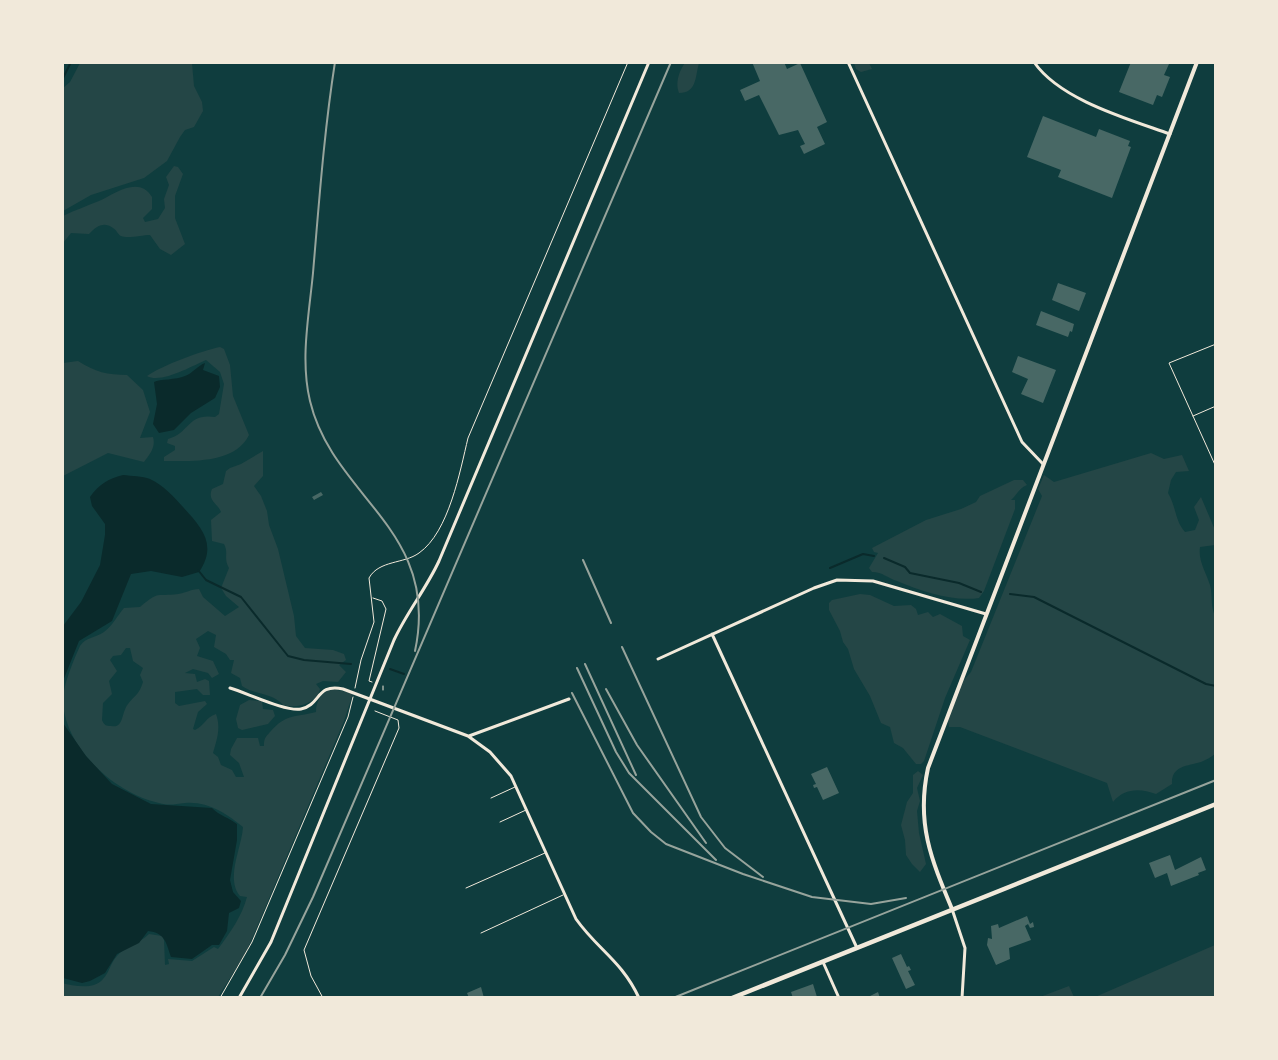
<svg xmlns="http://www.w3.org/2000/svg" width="1278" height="1060" font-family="'Space Grotesk',sans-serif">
  <rect width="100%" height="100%" fill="#0f3d3e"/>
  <path fill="#244646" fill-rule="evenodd" d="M80,63H192L194,86L202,102L203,111L194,127L185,130L180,137L167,161L144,178L91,195L63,211V88L70,82Z
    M685,63H699C695,77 697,93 679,93C675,83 679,71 685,63Z
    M854,63H869L872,69L861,72L856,69Z
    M174,166L178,167L183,174L175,196V218L185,244L171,255L160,249L150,235C142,235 128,239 121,236C118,235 117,230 113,228C104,221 96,226 89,234L71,233L63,243V216C75,210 87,206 99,201C114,194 139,175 152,197V209L143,218L145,222L158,219L165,208L164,199L169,185L166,177Z
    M220,347L224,349L230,365L233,396L249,435C235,464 191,461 164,461V457L175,450V446L167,443L168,439C190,433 187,413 215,417L219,414L224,384L220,372L206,360C192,366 161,384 147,376C163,365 201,351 220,347Z
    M78,361C95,372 108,375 127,375L143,390L150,412L140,438L153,437C156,447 150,454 144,462L108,453L63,476V363Z
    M263,451V476L254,486L261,496L267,511L269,525L278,549L294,616L296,636L305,648L333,650L344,654L346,660L339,665L346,672L338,682L323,681L316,684L320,689C317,704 295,709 283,705C273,693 255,695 242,686L240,678L231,673L234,660H230L226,654L214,647L216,635L208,631L196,639L200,648L197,656L213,661L219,674L212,678L208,673L193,669L185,673L195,674L197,682L205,679L209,681L210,695H203L197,689L175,692V703L179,706L205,701L207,704L198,712L193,729L195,730C204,726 206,717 216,714C221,728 217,739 213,753L218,757L221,765L232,770L236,777H244L239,763L230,755L231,749L237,738H258L260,746H264C264,738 265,738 270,732C287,713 293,718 316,712C316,702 320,694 331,689L353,693L344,721L246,953L218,997H63L62,983C74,986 94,990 103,979C109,973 111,962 117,956C124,947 140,943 149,934L162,936L164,940L165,965L169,964L168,959L192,961L214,947L218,949C230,933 242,916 247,897L240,896C225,878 242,847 243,827C227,814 208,801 185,803C175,804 169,806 159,803C115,793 67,750 63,704C61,690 74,659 80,646C86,637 95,638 104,632C113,625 117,616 124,608L140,607C160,590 156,597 178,594C186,593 191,589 199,589L203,597L225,616L239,607L226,596L221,588L229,568C223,558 229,553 224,544L212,541L211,520L221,512C218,503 207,501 212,489L223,484L226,471L230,468L241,464ZM126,648H130L133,661L143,668L140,675L143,682C139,695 135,695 128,704C121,713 124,729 111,726C106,726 104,725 102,720L103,703L112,694L109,681L117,671L110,660L113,656L121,655Z
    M1151,453L1164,459L1182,455L1189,471L1176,472L1171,480L1168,493C1176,506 1175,521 1185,532L1195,530L1199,520L1194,507L1201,497L1215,530V545L1200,547C1198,561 1206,572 1210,585C1213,596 1210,605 1215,616V754C1211,757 1206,760 1201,762C1187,766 1171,766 1172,784L1156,794C1140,788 1124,788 1113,802L1107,783L960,727H949L948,720L963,681L971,672L1042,496L1038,489L1044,475L1054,482Z
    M1014,480H1023L1027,485C1018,489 1017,495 1011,500H1015V509L984,591L979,598C953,602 921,591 897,581C887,578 883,572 872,572L869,568L878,553L874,552L872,548L926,520L961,509L976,502L980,496Z
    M860,594L870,595L894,606L911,605L916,609L918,615L928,612L933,617L940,614L962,626L963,636L970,640L945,698L924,761L921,764H916L903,748L894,743L890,727L881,723L870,696L854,669L848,649L843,642L840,631L829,610V603L832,600Z
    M249,700L262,701L263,709L273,710L275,716L268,724L242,730L238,728L236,719L240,705Z
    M918,771L923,775L917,788L920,801L917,811L919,833L926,864L920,872L912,864L906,855L905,840L901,825L907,802L913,793V775Z
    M1215,945V997H1095Z
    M1069,986L1074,997H1040Z"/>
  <path fill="#0a2a2b" d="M205,363L203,370L219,376L220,387L215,398L191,413L174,430L159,433L153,424L157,404L154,382C160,379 176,380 185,376C193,373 197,366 205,363Z
    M123,475C132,476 142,476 150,479C163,485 174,497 183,507C201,527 218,544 199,572L182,577L151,571L131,574L112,621L79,641L63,681V626L81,602L100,565L105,535V524L92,506L90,497C99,484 108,479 123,475Z
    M63,723L86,756L112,784L151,804L212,808C220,816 228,817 237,824V840L230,880L233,892L241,901L239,908L229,913L227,931L219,945H212L192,959L171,957C166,942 165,933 148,931L139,943L117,954L105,973L90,981L82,983L63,978Z"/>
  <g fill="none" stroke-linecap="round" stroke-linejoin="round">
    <path stroke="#0a2a2b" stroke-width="2" d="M62,80L71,62
      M884,558L905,567L910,573L959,583L981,592
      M830,568L863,554L874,556
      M198,570L206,580L241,597L288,656L304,660L351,664
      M1010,594L1034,597L1206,684L1216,686
      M390,669L404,674"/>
  </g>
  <path fill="#486865" d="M752,62H784L787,69L800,63L827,122L817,127L825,144L804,154L800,146L805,144L798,130L779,135L759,95L745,101L740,90L760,81Z
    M1131,62L1169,64L1164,75L1170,77L1162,97L1157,95L1153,105L1119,92Z
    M1043,116L1096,137L1099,129L1130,141L1128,146L1131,147L1112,198L1058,177L1061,170L1027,157Z
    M1058,283L1086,293L1079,311L1052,300Z
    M1041,311L1074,324L1072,332L1070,331L1068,337L1036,325Z
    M1018,356L1056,370L1043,403L1021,394L1028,379L1012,372Z
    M321,492L323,495L314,500L312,497Z
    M827,767L839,793L823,800L817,787L814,788L813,785L816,784L811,774Z
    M1170,855L1175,870L1201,857L1206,870L1198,873L1199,875L1171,886L1167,873L1155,878L1149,863Z
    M1027,916L1030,924L1033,922L1034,927L1030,928L1028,924L1025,926L1031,940L1009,948L1010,959L996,965L987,945L988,938L992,939L991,926L998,924L999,928Z
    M901,954L907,967L909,966L911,970L908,971L915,985L906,989L892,958Z
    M813,984L817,997L793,998L791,992Z
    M481,987L484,998H469L467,993Z
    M878,992L880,998H866Z"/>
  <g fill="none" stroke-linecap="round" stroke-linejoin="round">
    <path stroke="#f1e9da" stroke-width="1" d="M372,682L369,681L386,609L382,601L373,598
      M383,686V690
      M355,688L361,660L374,622L369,578C379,560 404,564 419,553C449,532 460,471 468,438L628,62
      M220,998L252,942L348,717L353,697
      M323,998L311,976L304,950L399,728L398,720L375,711"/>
    <path stroke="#f1e9da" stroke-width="1" d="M1216,344L1169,363L1216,467
      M1193,416L1216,406
      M491,798L515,787
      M500,822L526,810
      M466,888L545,853
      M481,933L563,895"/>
    <path stroke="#f1e9da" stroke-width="3" d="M848,62L1022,442L1043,464
      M1034,62C1060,100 1128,119 1170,134
      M712,634L857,948
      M658,659L814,588L837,580L873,581L986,614
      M230,688C247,693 286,712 301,709C321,705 316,683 343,689L468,736L490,752L511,776L576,919C598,950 622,961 639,998
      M469,736L569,699
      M952,909L965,948L962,998
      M823,962L839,998
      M239,998L271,942L394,640C407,612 426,589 439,561L649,62"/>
    <path stroke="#f1e9da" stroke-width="4" d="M952,909C931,859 916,823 928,768L1197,62"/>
    <path stroke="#f1e9da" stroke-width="4.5" d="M732,998L1216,804"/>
    <path stroke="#97a49c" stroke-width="2" d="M335,62C324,132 319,203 313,273C309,315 300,360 310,401C333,498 441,529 415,651
      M583,560L611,623
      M622,647L701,817L725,848L763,877
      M585,664L636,775
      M577,668L616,752L629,773L716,860
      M606,689L637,745L706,843
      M572,693L633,813L651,832L666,844L743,874L812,897L871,904L906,898
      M260,998L285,955L313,897L671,62
      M673,998L1216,780"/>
  </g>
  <rect width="1278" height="1060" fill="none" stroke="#f1e9da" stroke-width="128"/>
</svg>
